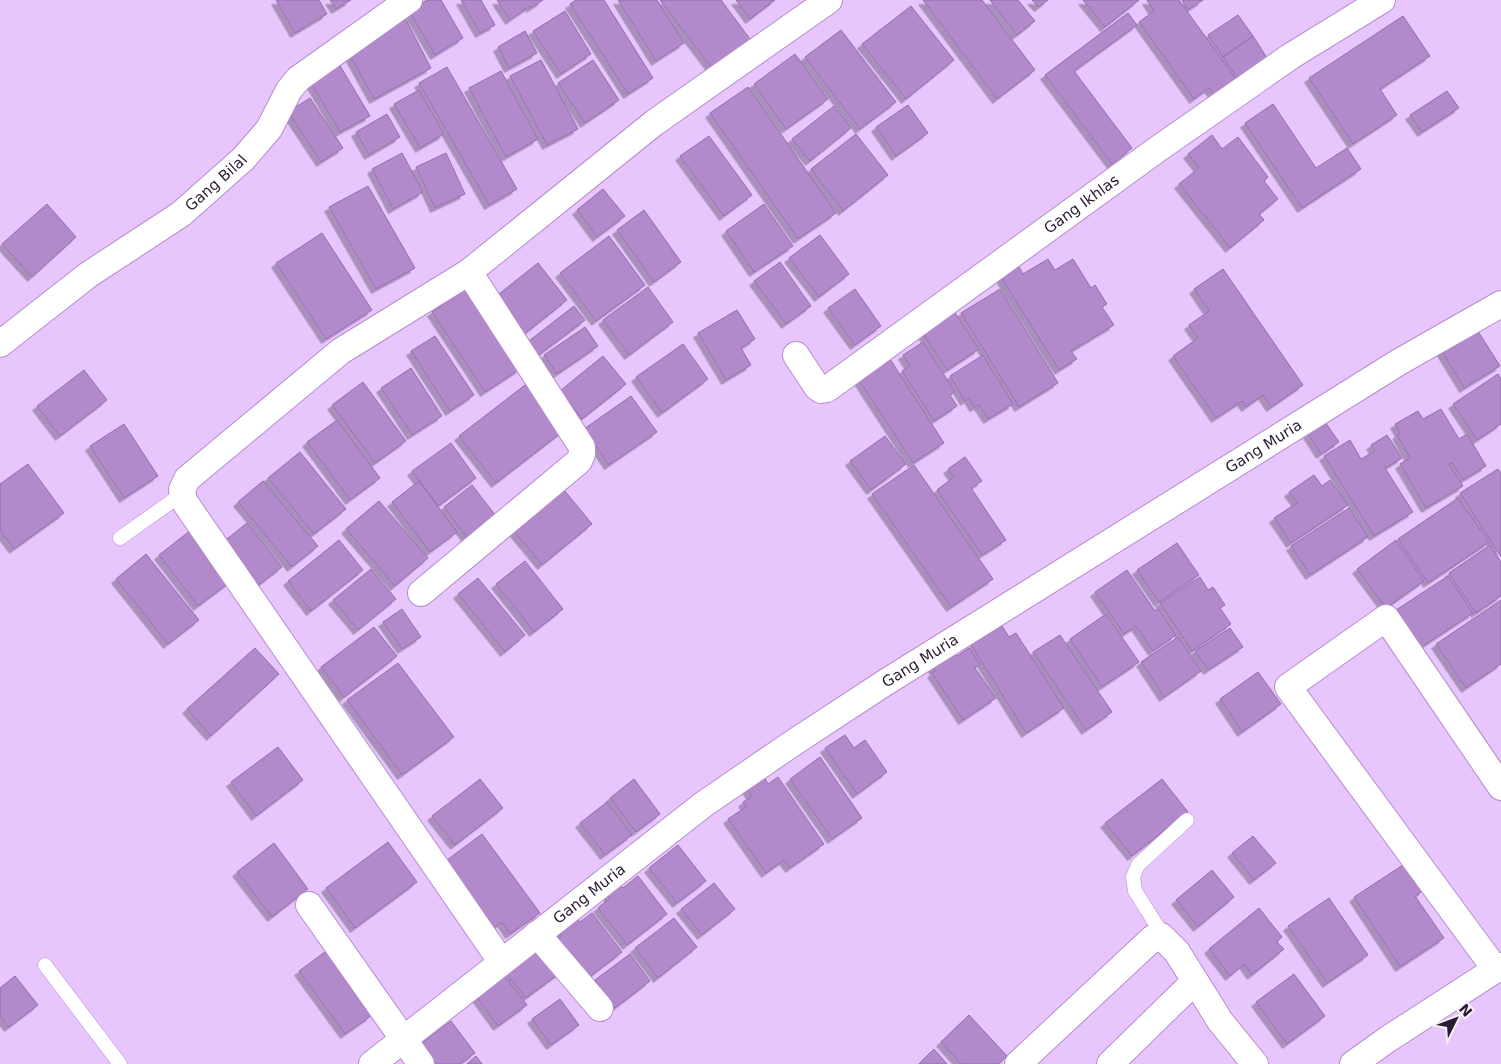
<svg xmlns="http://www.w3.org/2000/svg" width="1501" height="1064" font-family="'DejaVu Sans',sans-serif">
  <defs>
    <filter id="shadow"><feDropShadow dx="-4.5" dy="4.5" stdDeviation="0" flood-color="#0004"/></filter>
  </defs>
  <rect width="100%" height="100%" fill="#e7c5fd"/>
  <path fill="#b289cb" stroke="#956dae" filter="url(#shadow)" d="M276,0H319L327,14L295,33Z
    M330,0H351L336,9Z
    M427,0H441L463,38L435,55L409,11Z
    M461,0H481L495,25L480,33Z
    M497,0H543L531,8L530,6L510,20Z
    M576,0H604L653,78L628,94L570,4Z
    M618,0H657L684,43L656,61Z
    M660,0H721L750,39L712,68Z
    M736,0H775L750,19Z
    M923,0H982L1035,70L997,99Z
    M990,0H1018L1035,21L1017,35Z
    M1032,0H1048L1039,7Z
    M1083,0H1139L1105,27Z
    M1147,0H1179L1238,82L1216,98L1209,88L1194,99L1139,22L1154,11Z
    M1182,0H1203L1188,10Z
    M911,6L954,60L906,99L862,44Z
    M565,11L591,54L561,74L533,31Z
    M1128,13L1137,25L1074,71L1132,148L1112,164L1045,75Z
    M1238,15L1253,36L1223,57L1208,35Z
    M1403,16L1430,56L1380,89L1397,115L1353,144L1309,78Z
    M405,18L431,68L374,99L347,50Z
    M841,30L896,102L860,129L805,57Z
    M525,31L537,53L509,68L498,47Z
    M1253,36L1269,61L1239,81L1223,57Z
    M795,54L828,99L786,129L754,84Z
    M541,60L578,129L547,145L510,76Z
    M593,60L619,100L585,123L558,83Z
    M339,64L370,116L340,132L310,81Z
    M447,67L517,189L489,205L419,83Z
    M501,71L538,139L506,157L469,88Z
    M748,87L836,213L798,239L710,113Z
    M419,90L444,134L420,148L394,104Z
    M1447,91L1459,108L1422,132L1410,115Z
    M310,98L343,148L321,162L288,112Z
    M1273,104L1316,168L1347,148L1361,169L1302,208L1245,123Z
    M908,105L928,133L896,156L876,127Z
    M834,106L851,128L810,161L792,139Z
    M387,114L400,137L369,155L356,132Z
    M856,134L888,175L843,211L811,169Z
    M1212,135L1222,149L1238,137L1268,177L1264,181L1278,199L1259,214L1264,220L1230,248L1179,184L1199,168L1188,154Z
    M709,136L752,195L724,216L680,156Z
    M402,153L423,192L393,209L372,169Z
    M446,153L465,194L435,208L416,167Z
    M368,186L415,268L376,289L329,207Z
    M603,189L625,216L597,237L577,210Z
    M47,204L76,237L32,277L2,244Z
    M764,204L793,246L754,272L726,231Z
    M644,210L681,262L654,282L617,230Z
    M322,233L372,310L326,339L276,263Z
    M820,235L849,274L819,297L789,258Z
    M609,236L645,285L596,321L560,273Z
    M1048,259L1055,270L1073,259L1091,288L1095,285L1107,304L1102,307L1114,325L1071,351L1077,359L1059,370L1000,276L1018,265L1023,274Z
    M780,262L811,306L786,324L754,281Z
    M538,263L567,300L523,335L494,298Z
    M1223,269L1303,385L1271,407L1263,395L1246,407L1242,401L1216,418L1173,356L1198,338L1189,325L1209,311L1194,289Z
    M648,287L673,322L629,355L603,320Z
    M466,289L520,369L485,392L432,312Z
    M855,289L881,326L855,345L828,308Z
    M1000,289L1058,383L1019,407L961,313Z
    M574,306L585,320L536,357L525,344Z
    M737,310L755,339L741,348L751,365L726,380L698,333Z
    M953,310L979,349L947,370L921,331Z
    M585,327L598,346L557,374L544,355Z
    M1476,328L1500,366L1464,388L1441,350Z
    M435,336L474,395L450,411L411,351Z
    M923,342L955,392L950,395L957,406L934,421L902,371L910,366L903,355Z
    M683,344L708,379L662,413L636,377Z
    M983,355L1013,404L988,419L979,405L974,407L969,398L965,401L950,376Z
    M603,356L626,384L582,419L560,391Z
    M890,359L944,443L913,463L859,380Z
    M411,368L442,416L412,435L381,388Z
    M84,370L107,400L60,436L37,406Z
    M1498,374L1501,379V424L1477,440L1453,404Z
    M363,382L406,441L375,463L332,405Z
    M525,385L562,432L496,483L459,436Z
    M631,396L657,432L609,465L584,429Z
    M1441,409L1459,439L1467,434L1486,466L1463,480L1452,463L1449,464L1463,486L1426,508L1400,464L1410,458L1397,435L1400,433L1395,424L1418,411L1423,419Z
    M337,420L380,478L350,500L307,442Z
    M1325,422L1339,442L1321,454L1308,434Z
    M124,424L158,476L124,498L90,446Z
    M1387,435L1402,458L1385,468L1413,512L1374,536L1324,456L1350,440L1361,459L1375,451L1371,445Z
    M885,436L906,464L871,490L850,461Z
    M451,443L476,478L438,506L412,471Z
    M300,452L346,509L314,534L268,478Z
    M965,457L982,481L971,488L1006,540L982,555L937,490L954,477L948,469Z
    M28,464L64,513L14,549L0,530V484Z
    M914,465L993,579L951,607L872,494Z
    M1498,469L1501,473V557L1460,493Z
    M1314,475L1322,486L1330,480L1348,505L1291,543L1274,518L1297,503L1289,492Z
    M263,481L318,546L292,567L238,502Z
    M419,481L457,532L430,552L392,502Z
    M472,485L496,516L467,538L444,507Z
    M564,490L592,524L542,565L514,531Z
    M1458,498L1489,542L1428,583L1398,539Z
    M379,501L428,558L395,586L346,529Z
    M1349,508L1368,537L1310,575L1291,546Z
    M247,523L282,567L256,587L222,543Z
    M191,530L230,582L198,606L159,555Z
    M339,540L363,570L311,611L288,581Z
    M1396,540L1424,581L1386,608L1357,569Z
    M1177,543L1199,575L1159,602L1137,570Z
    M1490,545L1501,562V596L1476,613L1449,573Z
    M146,554L199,620L168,644L116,579Z
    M525,561L563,609L534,632L496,584Z
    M371,569L396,599L358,630L333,600Z
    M1127,570L1155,611L1158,609L1176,635L1153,651L1136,626L1124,634L1095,592Z
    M1448,576L1473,613L1420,648L1396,610Z
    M1200,577L1208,590L1213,587L1225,605L1220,608L1231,624L1192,651L1160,603Z
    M478,578L525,635L505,652L458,594Z
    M1501,600V664L1466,688L1436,644Z
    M402,609L421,637L402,649L383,622Z
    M1106,614L1139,662L1102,687L1070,639Z
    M1002,626L1009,637L1016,633L1064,708L1026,733L971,645Z
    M374,627L397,656L344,697L321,667Z
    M1230,628L1243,647L1208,670L1195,651Z
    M1060,635L1112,712L1086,730L1033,652Z
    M1178,637L1201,671L1164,697L1141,662Z
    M255,648L279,674L211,736L187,709Z
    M952,648L957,656L969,648L980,664L975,668L996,698L963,720L932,673L935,671L930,663Z
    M398,663L454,737L402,775L347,700Z
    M1258,672L1281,704L1242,732L1220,699Z
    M845,735L854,748L865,740L887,772L857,794L825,748Z
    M278,747L303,780L256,816L231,782Z
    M820,757L862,818L832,839L790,779Z
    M764,777L768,784L778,777L824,844L790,868L784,860L766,873L728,819L746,807L743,802L752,796L747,789Z
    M480,779L503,808L455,845L432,816Z
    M634,779L660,814L636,832L610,798Z
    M1162,779L1188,812L1132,856L1105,823Z
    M607,802L632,835L605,855L580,823Z
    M482,834L540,913L510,934L502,922L494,928L447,860Z
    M1253,836L1276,863L1254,880L1232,853Z
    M388,842L417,882L355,928L326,888Z
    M274,843L308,889L272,917L237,872Z
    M678,845L706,881L677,903L649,868Z
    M1406,863L1424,890L1415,896L1444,938L1400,967L1354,897Z
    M1212,870L1234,897L1198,927L1176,900Z
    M638,876L667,914L627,945L598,908L610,898L606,893L619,883L623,888Z
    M714,883L735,909L702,935L681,909Z
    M1329,898L1368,955L1327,983L1288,926Z
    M1259,908L1282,937L1277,942L1284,949L1252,975L1244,964L1230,976L1209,949Z
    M592,913L622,952L588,978L558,939L562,936L558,931L576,917L580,922Z
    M674,918L697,947L658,978L635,948Z
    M542,948L561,972L526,998L507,975Z
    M329,949L347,973L342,976L371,1016L345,1034L299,971Z
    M630,954L650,981L615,1008L595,980Z
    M1294,974L1325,1016L1287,1044L1256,1002Z
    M504,975L527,1005L498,1026L476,996Z
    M15,976L38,1005L9,1027L0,1016V988Z
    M560,999L579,1025L551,1045L532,1019Z
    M969,1015L1007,1056L999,1064H961L941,1042Z
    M451,1021L475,1053L460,1064H428L415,1048Z
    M934,1049L947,1064H919Z
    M476,1056L482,1064H467Z"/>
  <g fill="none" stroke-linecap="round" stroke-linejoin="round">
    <defs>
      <path id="service" d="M120,538L182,494
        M1164,937L1135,891L1133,877L1138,865L1187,820
        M45,965L120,1064"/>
      <g id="minor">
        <path id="s1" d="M0,344L88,275L181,214L243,159L269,129L289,90L298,79L409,0"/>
        <path id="s2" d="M796,355L817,387L821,390L827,389L1155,151L1291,56L1382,0"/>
        <path d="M421,593L579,461L582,454V447L469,272"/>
        <path d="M309,905L421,1064"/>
        <path d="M537,934L600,1008"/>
        <path d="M501,961L184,501L182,490L187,479L341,351L469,272L654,123L829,0"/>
        <path d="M1496,970L1288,687L1386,618L1501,787"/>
        <path id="s3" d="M372,1064L704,804L790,745L883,684L1399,362L1501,304"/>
        <path d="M1018,1064L1153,938L1161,936L1177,952L1220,1021L1255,1064"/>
        <path d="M1110,1064L1195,981"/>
        <path d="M1353,1064L1388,1039L1501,966"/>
      </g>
    </defs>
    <use href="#service" stroke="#b68dd0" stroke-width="15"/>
    <use href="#minor" stroke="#b68dd0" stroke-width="28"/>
    <use href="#service" stroke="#fff" stroke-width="14"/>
    <use href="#minor" stroke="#fff" stroke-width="26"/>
  </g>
  <g text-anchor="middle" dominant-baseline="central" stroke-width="4" stroke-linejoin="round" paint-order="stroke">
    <g font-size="15" fill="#2b1a34" stroke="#f7f3fa">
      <text stroke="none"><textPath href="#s1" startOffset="270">Gang Bilal</textPath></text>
      <text stroke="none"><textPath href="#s2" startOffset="364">Gang Ikhlas</textPath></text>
      <text stroke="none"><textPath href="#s3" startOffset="1086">Gang Muria</textPath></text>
      <text stroke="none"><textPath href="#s3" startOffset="681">Gang Muria</textPath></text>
      <text stroke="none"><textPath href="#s3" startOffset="276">Gang Muria</textPath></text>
    </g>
  </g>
  <g transform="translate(1456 1019) rotate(48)" stroke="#f7f3fa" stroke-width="4" paint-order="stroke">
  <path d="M0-4L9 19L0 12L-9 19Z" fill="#2b1a34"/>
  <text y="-8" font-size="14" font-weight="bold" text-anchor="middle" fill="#2b1a34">N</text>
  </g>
</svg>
